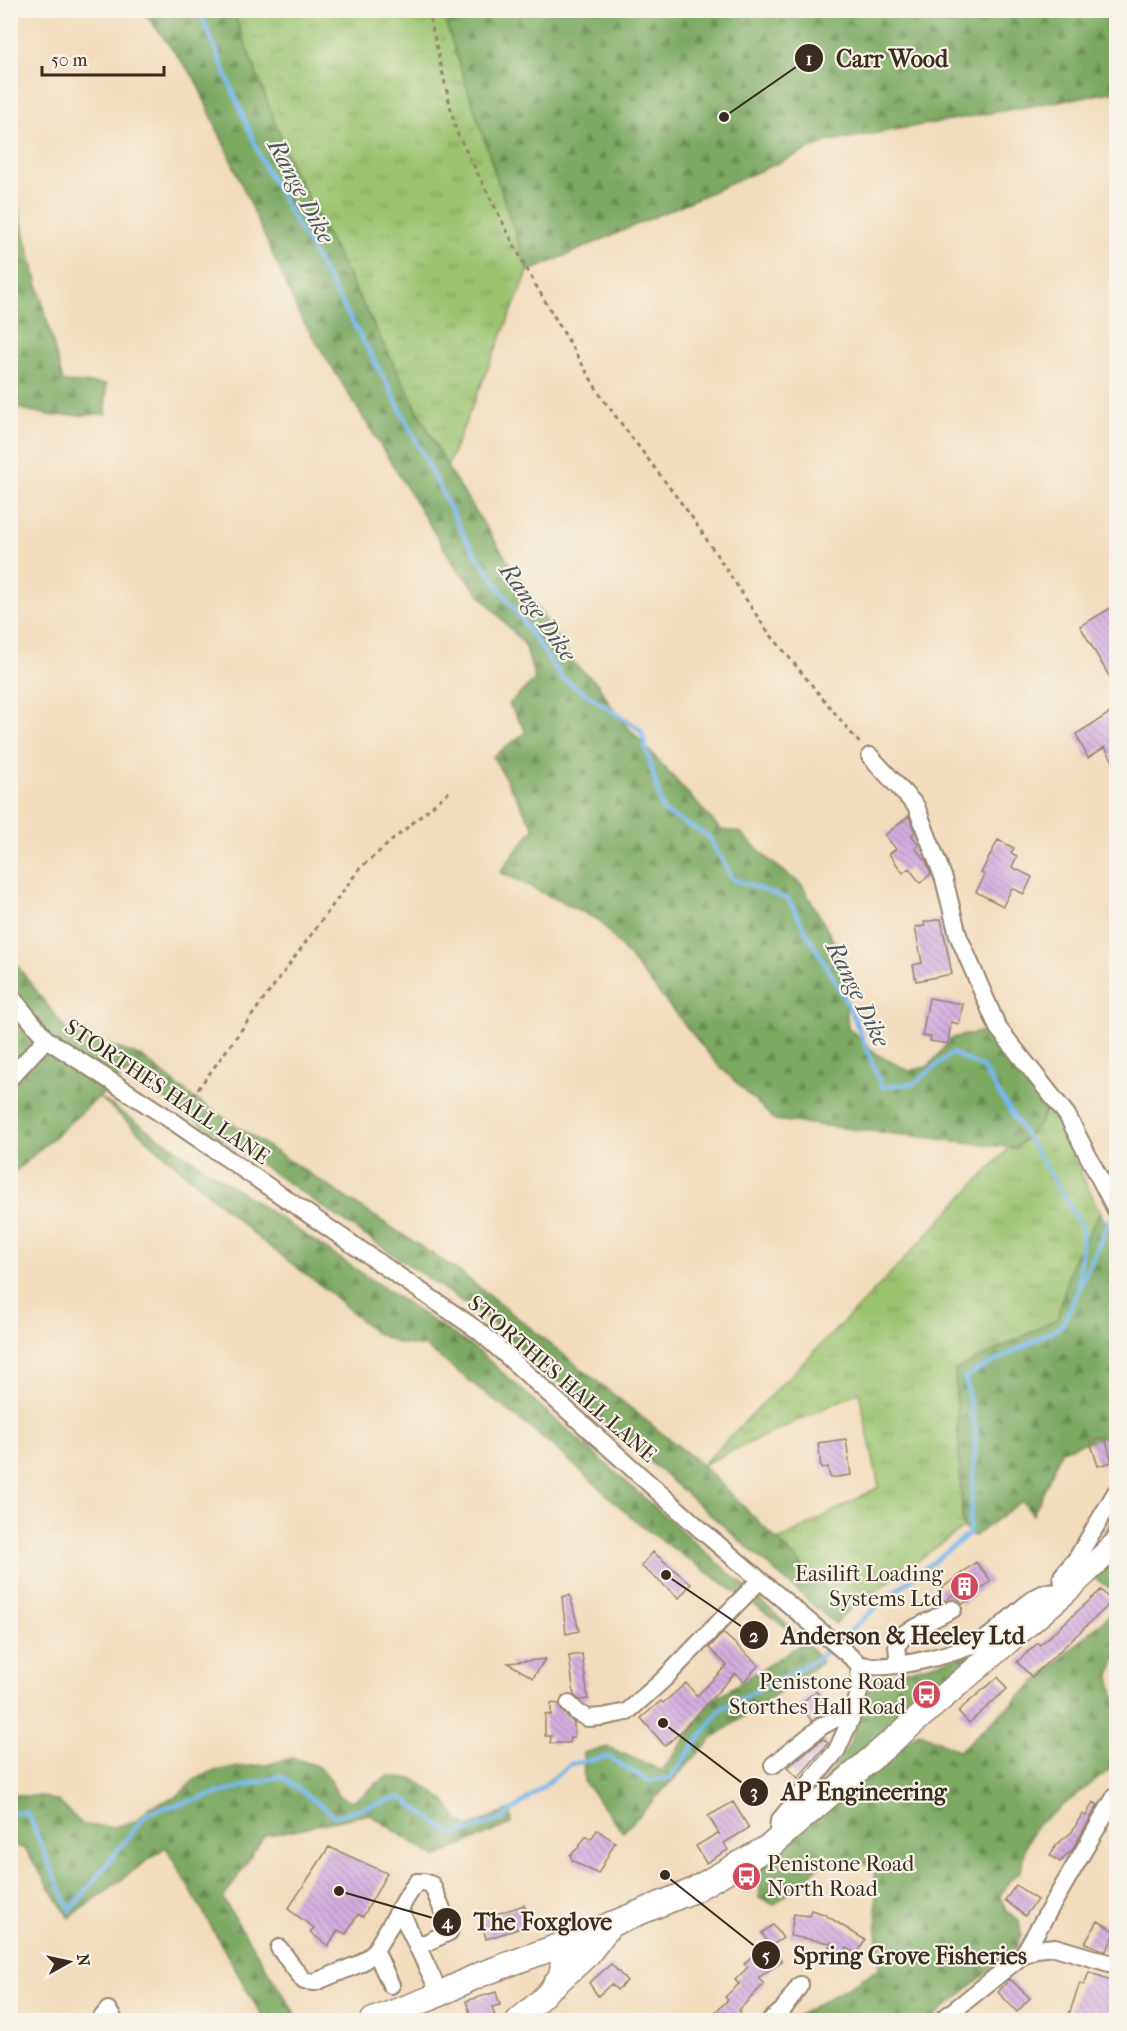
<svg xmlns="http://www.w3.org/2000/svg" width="1127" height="2031" font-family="'IM FELL French Canon',serif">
  <defs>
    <pattern id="grass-tufts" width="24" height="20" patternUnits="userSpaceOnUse" patternTransform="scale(1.5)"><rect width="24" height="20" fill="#9bc36e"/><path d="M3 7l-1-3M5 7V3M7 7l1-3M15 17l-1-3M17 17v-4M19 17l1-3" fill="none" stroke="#809f5a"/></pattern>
    <pattern id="forest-firs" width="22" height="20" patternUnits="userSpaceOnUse" patternTransform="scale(1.5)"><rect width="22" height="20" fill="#7ca961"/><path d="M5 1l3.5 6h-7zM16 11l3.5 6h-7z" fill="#678a4f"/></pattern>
    <pattern id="building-back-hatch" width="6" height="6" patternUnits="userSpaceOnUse" patternTransform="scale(1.5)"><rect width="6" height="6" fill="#d3aedf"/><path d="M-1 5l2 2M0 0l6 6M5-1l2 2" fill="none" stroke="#ac8eb4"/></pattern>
  </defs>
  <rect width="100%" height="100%" fill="#f7f3e8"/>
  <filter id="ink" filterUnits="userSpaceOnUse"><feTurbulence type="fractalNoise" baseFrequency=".0167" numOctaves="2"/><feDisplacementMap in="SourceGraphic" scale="12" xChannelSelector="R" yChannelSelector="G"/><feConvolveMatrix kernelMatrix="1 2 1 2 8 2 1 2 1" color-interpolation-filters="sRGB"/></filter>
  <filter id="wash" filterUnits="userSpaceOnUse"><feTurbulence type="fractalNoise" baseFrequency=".008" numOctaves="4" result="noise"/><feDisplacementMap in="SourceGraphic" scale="24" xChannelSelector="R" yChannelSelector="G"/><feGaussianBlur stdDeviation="1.35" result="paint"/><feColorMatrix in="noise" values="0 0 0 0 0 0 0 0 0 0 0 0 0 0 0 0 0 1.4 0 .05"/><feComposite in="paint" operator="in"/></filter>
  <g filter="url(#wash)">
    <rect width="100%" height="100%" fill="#f1dcbc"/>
    <path fill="url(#grass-tufts)" stroke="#6b7646" stroke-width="1.5" d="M233,11H442L528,272L447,467L292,167Z
      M1048,1105L1100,1212L1072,1264L1057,1319L955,1371L963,1528L848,1611L778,1541L879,1487L859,1392L702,1465L876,1289L1007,1150C1027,1145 1040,1123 1048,1105Z"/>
    <path fill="url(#forest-firs)" stroke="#5c6a40" stroke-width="1.5" d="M143,11H233L292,167L447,467L575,665L597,683L617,715L721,830L740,832L769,860L802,885L842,956L848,1027L876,1054L909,1071L929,1066L952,1038L984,1031L1003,1042L1031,1076L1048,1105L1040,1123L1016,1148L775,1120L717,1064L599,920L500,872L534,828L493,757L526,732L509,704L535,679L525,645L457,569L299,314L195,79Z
      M442,11H1116V91L826,142L528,272Z
      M11,188L15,196L63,382L106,384V414L54,416L11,407Z
      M10,956L66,1030L142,1057L195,1099L460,1272L702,1465L848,1611L835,1624L485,1317L126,1073L99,1097L478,1351L806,1641L822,1662L713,1738L623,1832L584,1782L583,1753L608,1747L662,1771L711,1701L806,1641L641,1526L553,1446L426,1347L398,1343L374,1332L329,1292L257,1237L99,1097L11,1175Z
      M1100,1212L1116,1240V1433L1062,1450L1033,1515L1022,1501L974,1536L963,1528L955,1371L1057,1319L1072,1264Z
      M1116,1513V1529L1095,1549Z
      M1116,1560V1592L1094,1578Z
      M1116,1609V1657L1110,1676L1116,1704V1759L1108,1771L1036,1826L1025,1847L1021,1871L1009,1881L1000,1896L1006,1911L1019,1920L1021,1935L1016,1948L930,2020H790L879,1969L874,1865L825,1861L774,1905L759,1898L762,1862L919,1732L959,1751Z
      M976,1653L811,1797L847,1749L863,1710L872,1677H882Z
      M292,1758C323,1767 325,1767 338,1796L352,1801L364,1795L374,1785L389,1776L413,1779L443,1799L459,1821L468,1827L510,1810L512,1823L435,1857L369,1814L264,1836L223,1899L299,2020H264L166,1847L69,1918L25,1849L11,1844V1794L23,1796H41L59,1802L83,1825L113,1827L136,1821L150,1807L176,1797L194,1780L210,1772L235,1767L266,1765Z"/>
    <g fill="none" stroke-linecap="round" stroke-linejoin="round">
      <path stroke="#77b8ec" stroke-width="4.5" d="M199,10L265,168L387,383L465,538L562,678L641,730L663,811L708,836L733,879L788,899L850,1008L882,1087L915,1083L952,1053L982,1067L1055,1181L1083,1229L1078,1291
        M838,1641L892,1594L969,1534L976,1435L965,1377L1062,1326L1112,1216L1115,1217
        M10,1813L27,1812L70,1911L147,1813L281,1776L335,1816L401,1797L453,1835L502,1819L571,1764L608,1757L649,1781L670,1778L721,1709L816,1660L832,1646"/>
    </g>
    <g id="blocks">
      <path fill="url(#building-back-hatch)" d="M1116,605V688L1080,626Z
        M1116,709V767L1105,747L1088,758L1076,734Z
        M909,816L915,833L911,835L919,845L915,848L926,861L931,874L920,883L909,868L903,873L889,854L896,849L885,835Z
        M998,840L1014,848L1011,853L1017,856L1012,867L1032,877L1024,894L1012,888L1003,906L976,892L985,875L981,873Z
        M941,919L952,974L916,981L913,965L922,963L915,927L925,926L924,922Z
        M929,998L963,1004L959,1024L951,1022L948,1044L930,1041L931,1037L922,1036Z
        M1105,1437L1112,1462L1098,1466L1090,1441Z
        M846,1439L851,1475L830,1478L828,1467L821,1468L818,1443Z
        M653,1552L691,1584L679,1598L641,1566Z
        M976,1562L991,1581L963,1604L954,1594L945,1601L937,1592Z
        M1101,1590L1112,1602L1032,1677L1017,1662L1038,1643L1040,1645Z
        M570,1595L579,1631L566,1634L562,1597Z
        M723,1633L759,1665L744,1681L735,1673L685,1728L665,1746L641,1718L661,1701L663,1703L686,1683L697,1696L727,1665L709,1648Z
        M582,1654L588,1699L580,1700L574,1695L569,1656Z
        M545,1659L533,1678L508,1663Z
        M998,1677L1007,1689L969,1723L958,1711Z
        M816,1691L830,1708L812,1721L799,1705Z
        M551,1703L559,1704L562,1711L574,1723V1737H570V1743H550L551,1736H545V1714L551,1715Z
        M823,1739L828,1743L798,1778L787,1768Z
        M733,1802L749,1828L724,1843L728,1850L706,1863L696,1846L718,1833L720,1835L708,1816Z
        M1093,1802L1098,1805L1072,1850L1060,1862L1050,1855L1056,1845L1072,1832L1082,1814L1086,1816Z
        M597,1830L615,1842L598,1874L573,1861L570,1855L578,1848L586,1836L591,1839Z
        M329,1847L387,1873L363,1917L358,1914L346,1934L338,1930L328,1946L310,1932L314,1928L288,1909Z
        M1016,1885L1037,1900L1025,1916L1005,1900Z
        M524,1905L528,1920L522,1922L524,1927L486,1939L481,1919Z
        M811,1910L824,1914L865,1940L857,1954L847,1948L839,1960L826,1952L831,1943L790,1936L794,1914L809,1916Z
        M1098,1921L1116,1932L1106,1951L1085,1943Z
        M773,1925L783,1938L771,1946L782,1961L758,1978L764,1984L739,2010L741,2012L732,2020H707L728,2000L725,1997L739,1984L735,1980L748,1967L744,1964L755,1953L753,1950L766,1940L762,1933Z
        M611,1964L627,1981L617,1990L611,1984L598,1996L589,1983Z
        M1089,1972L1116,1982V2020H1067L1080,1983L1084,1985Z
        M1010,1979L1030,1998L1017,2012L998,1992Z
        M496,1992L500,2005L492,2007L495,2016L472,2020L466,2001Z"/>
    </g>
  </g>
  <g filter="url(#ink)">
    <use href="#blocks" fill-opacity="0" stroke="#96836d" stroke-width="1.5"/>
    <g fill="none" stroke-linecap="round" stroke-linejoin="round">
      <defs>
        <path id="minor" d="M870,756L916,806L944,879L958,935L998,1028L1067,1115L1116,1210
          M10,995L46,1039L174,1122L479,1331L701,1530L859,1664C886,1673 964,1653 987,1638C1001,1629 1031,1596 1045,1593C1051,1592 1058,1593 1064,1593L1062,1576L1077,1558L1116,1492
          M10,1078L46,1039
          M899,1664L897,1646L905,1633L953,1609
          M569,1704L578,1713L588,1718L602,1717L627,1712L663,1680L760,1580
          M773,1765L822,1726L837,1718L851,1719
          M777,1839L779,1821L837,1750L851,1719L860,1689L859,1664
          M399,1908L440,1994
          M279,1948L304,1981L315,1982L359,1964L373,1954L411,1890L417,1882H424L432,1885L450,1928L449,1932L417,1947
          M375,1950L391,1985
          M1023,1955L1116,1795
          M100,2020L108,2010L114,2020
          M771,2020L782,2011L800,1985
          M942,2020L1023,1955L1036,1949L1055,1947L1116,1965"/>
        <path id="major" d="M517,2020C533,2005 565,1984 561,1960C560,1956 557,1951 556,1947"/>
        <path id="highway" d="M555,1984L588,1954L611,1924
          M373,2020L431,1998L479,1975L556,1947L692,1891L770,1846L1064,1593L1116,1544"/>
      </defs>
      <use href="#minor" stroke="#96836d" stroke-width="20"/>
      <use href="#major" stroke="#96836d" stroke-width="24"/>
      <use href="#highway" stroke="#96836d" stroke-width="27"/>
      <path stroke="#96836d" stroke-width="3" stroke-dasharray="4.5 4.5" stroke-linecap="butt" d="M428,10L456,131L528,272L602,398L691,516L765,628L861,745
        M182,1111L360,868L451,790"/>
      <use href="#minor" stroke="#fff" stroke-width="16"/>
      <use href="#major" stroke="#fff" stroke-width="21"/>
      <use href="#highway" stroke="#fff" stroke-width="24"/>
    </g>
  </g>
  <defs>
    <symbol id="building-disc" viewBox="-11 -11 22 22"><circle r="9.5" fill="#d1495b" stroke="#f7f3e8"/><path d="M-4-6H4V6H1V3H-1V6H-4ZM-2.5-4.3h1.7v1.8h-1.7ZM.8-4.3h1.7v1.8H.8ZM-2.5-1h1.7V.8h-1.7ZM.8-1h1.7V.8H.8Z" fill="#fff"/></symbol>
    <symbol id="bus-disc" viewBox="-11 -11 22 22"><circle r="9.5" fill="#d1495b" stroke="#f7f3e8"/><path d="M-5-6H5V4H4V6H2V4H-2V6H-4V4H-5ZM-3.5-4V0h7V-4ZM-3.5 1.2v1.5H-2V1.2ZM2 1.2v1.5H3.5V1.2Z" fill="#fff"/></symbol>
  </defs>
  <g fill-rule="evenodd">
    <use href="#building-disc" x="948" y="1570" width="33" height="33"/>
    <use href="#bus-disc" x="910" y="1678" width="33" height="33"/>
    <use href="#bus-disc" x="730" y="1860" width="33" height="33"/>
  </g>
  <g text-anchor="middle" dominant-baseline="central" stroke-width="4.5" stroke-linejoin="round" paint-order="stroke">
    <g font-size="22" fill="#3b2a1e" stroke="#f7f3e8">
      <text transform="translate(167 1092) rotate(34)">STORTHES HALL LANE</text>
      <text transform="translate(562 1379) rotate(41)">STORTHES HALL LANE</text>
    </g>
    <g font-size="22" fill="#3b2a1e" stroke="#f7f3e8" text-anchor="end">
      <text x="943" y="1574">Easilift Loading<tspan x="943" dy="25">Systems Ltd</tspan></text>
      <text x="906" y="1682">Penistone Road<tspan x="906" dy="25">Storthes Hall Road</tspan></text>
      <text x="767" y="1864" text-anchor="start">Penistone Road<tspan x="767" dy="25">North Road</tspan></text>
    </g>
    <g font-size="24" font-style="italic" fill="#4d555c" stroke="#f7f3e8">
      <text transform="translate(301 191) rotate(62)">Range Dike</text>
      <text transform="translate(538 612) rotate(55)">Range Dike</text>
      <text transform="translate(858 994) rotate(64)">Range Dike</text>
    </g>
  </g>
  <path fill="none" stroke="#3b2a1e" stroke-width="2" d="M724 117L809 58M666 1575L754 1635M663 1723L754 1792M339 1891L447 1922M665 1875L766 1955"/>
  <g fill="#3b2a1e" stroke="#f7f3e8" stroke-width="2">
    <circle cx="724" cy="117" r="6"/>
    <circle cx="666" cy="1575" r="6"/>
    <circle cx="663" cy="1723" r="6"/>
    <circle cx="339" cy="1891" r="6"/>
    <circle cx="665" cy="1875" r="6"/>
    <circle cx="809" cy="58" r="15"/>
    <circle cx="754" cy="1635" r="15"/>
    <circle cx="754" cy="1792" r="15"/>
    <circle cx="447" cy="1922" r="15"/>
    <circle cx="766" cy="1955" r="15"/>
  </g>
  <g font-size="18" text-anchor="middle" font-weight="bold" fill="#fff">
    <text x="809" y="65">1</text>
    <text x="754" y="1642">2</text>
    <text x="754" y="1798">3</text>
    <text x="447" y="1928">4</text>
    <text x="766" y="1962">5</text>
  </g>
  <g font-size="24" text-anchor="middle" font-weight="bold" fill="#3b2a1e" stroke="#f7f3e8" stroke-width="4.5" stroke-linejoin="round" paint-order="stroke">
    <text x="892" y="67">Carr Wood</text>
    <text x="903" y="1644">Anderson &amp; Heeley Ltd</text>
    <text x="864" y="1800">AP Engineering</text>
    <text x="543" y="1930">The Foxglove</text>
    <text x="910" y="1964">Spring Grove Fisheries</text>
  </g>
  <rect width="1127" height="2031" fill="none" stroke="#f7f3e8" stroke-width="36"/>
  <g transform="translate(69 1962) rotate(82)" stroke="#f7f3e8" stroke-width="4.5" paint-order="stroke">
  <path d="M0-4.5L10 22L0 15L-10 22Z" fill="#3b2a1e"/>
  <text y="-9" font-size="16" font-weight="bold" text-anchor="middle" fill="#3b2a1e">N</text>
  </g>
  <path d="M42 66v9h122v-9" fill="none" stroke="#3b2a1e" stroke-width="3"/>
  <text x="51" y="66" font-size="18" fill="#3b2a1e" stroke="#f7f3e8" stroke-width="4.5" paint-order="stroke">50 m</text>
</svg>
